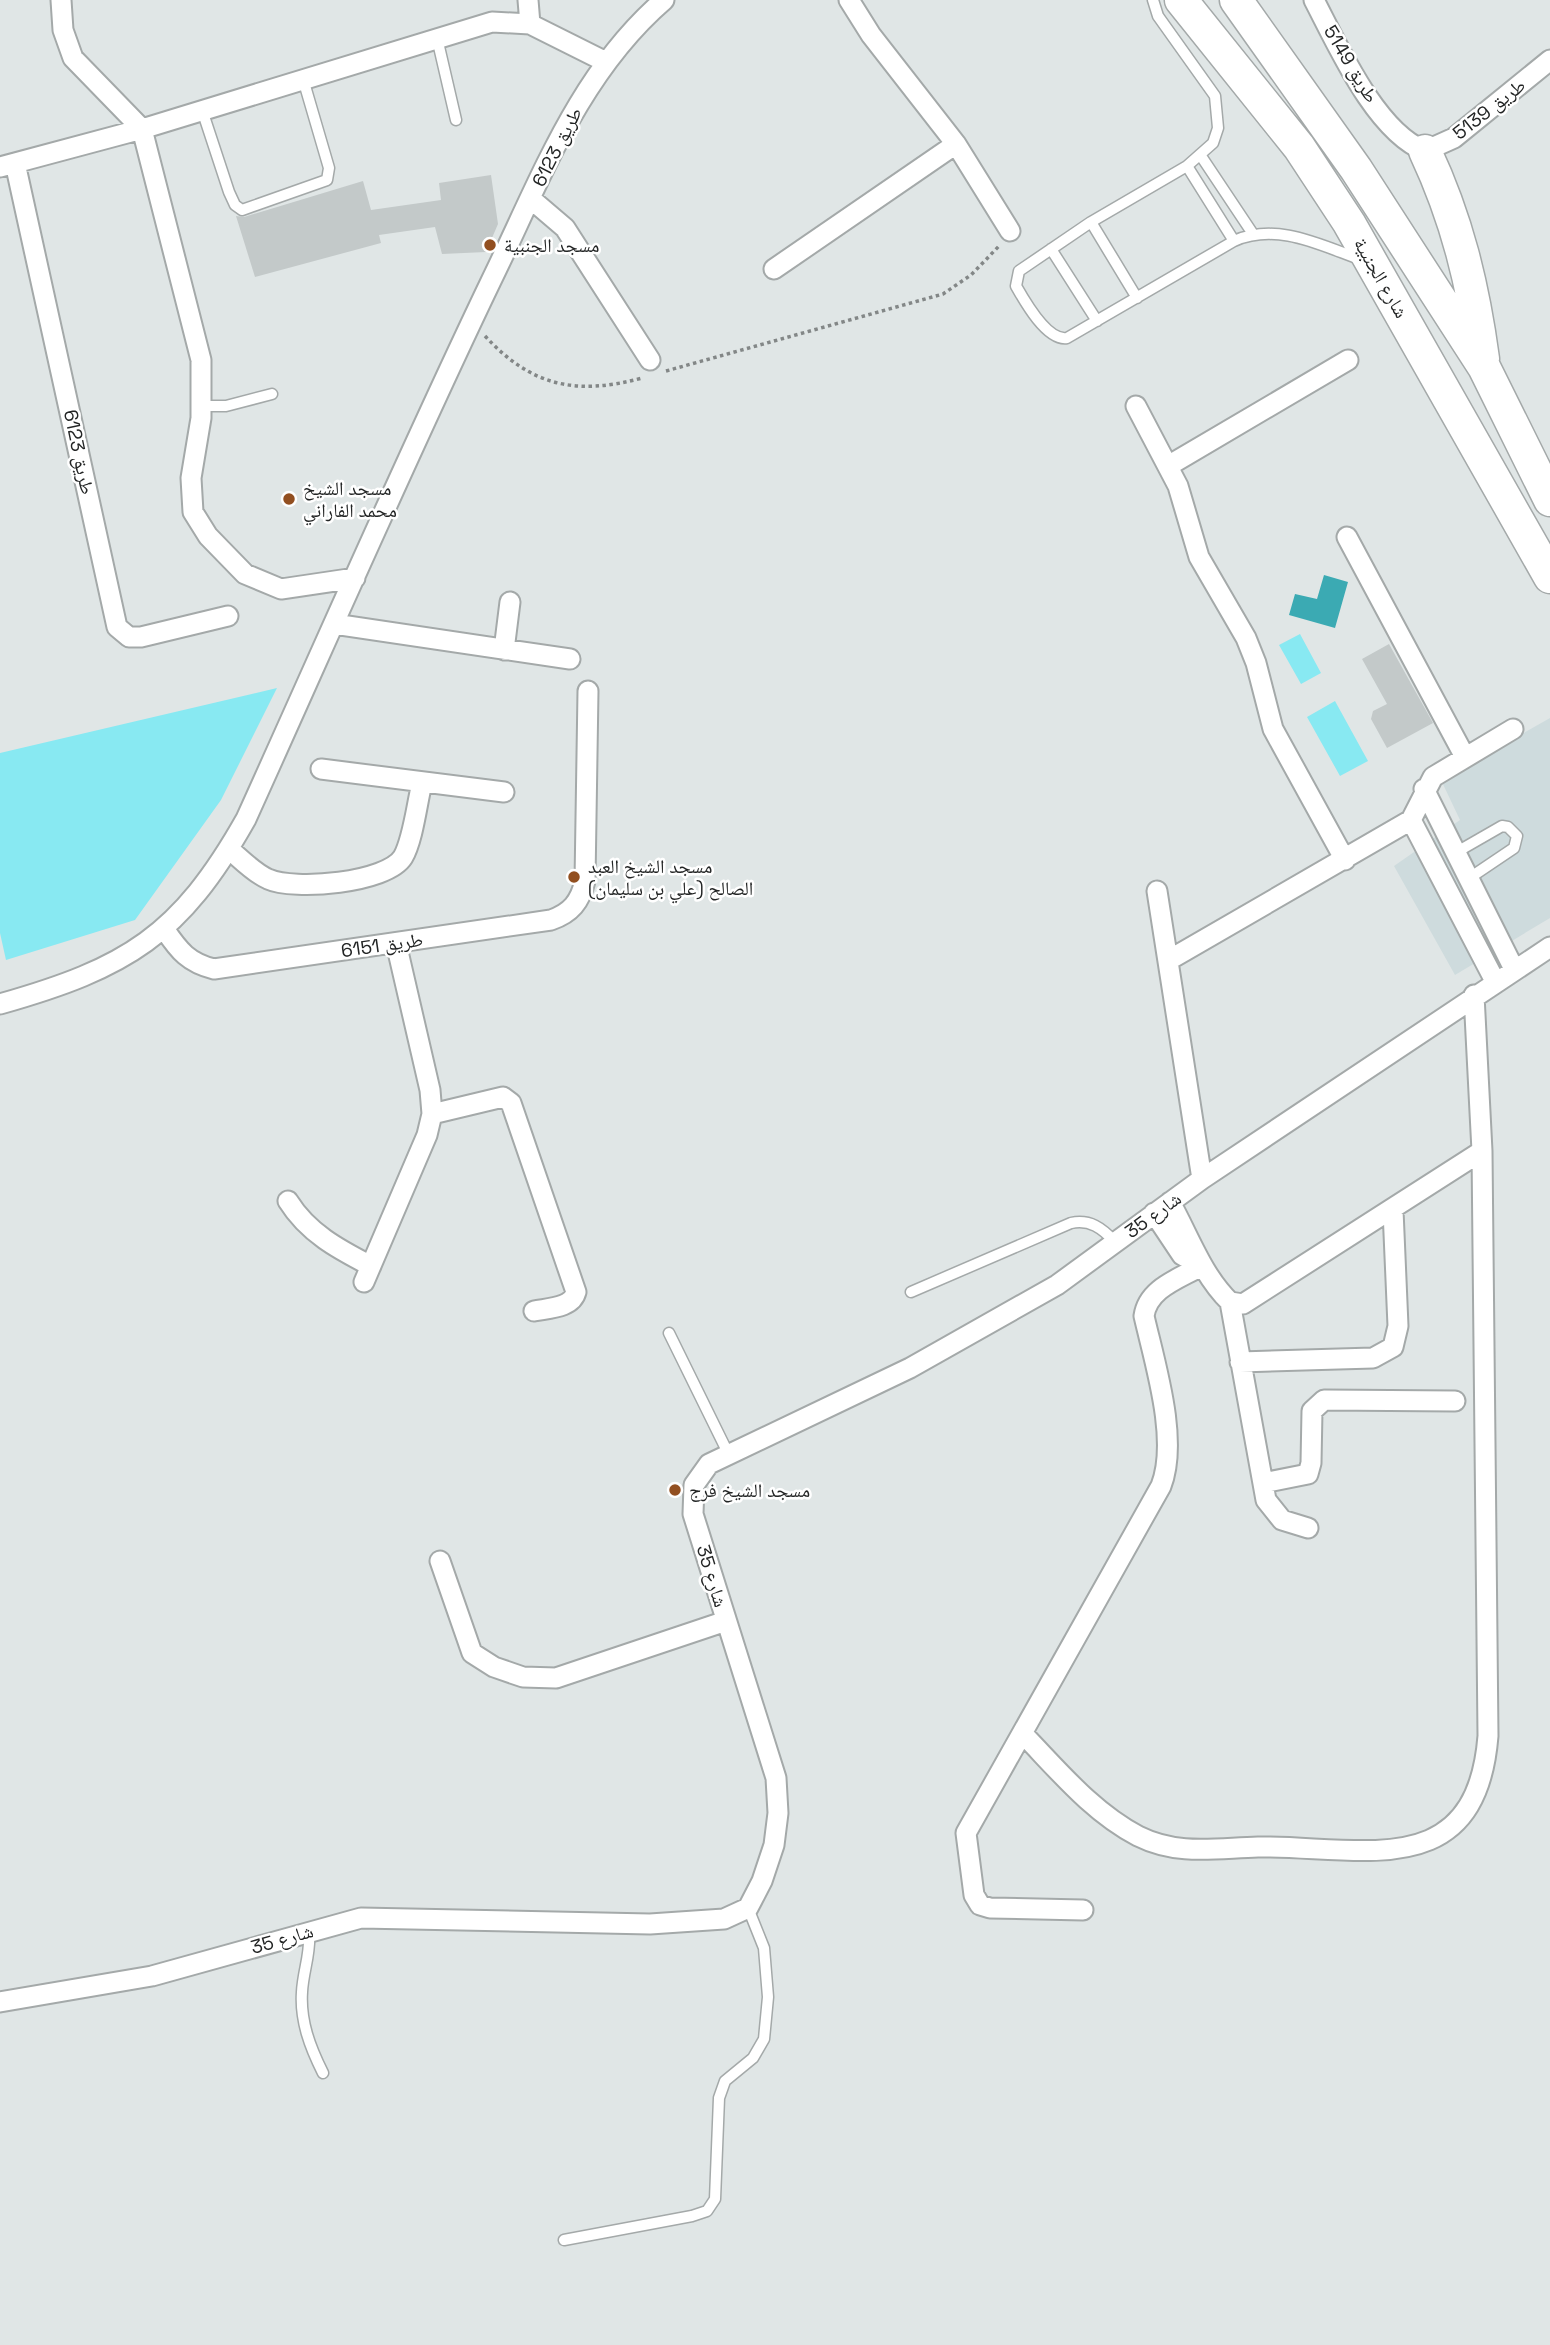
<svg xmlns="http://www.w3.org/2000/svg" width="1550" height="2345" font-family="'Space Grotesk','Noto Naskh Arabic',sans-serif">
  <rect width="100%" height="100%" fill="#e0e6e6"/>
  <path fill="#cedbdd" d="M1550,718V918L1455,975L1394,866L1460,820L1441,780Z"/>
  <path fill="#88e9f2" d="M1300,634L1321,673L1301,684L1279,645Z
    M277,688L221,800L135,920L6,960L0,933V753Z
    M1335,701L1368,761L1340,776L1307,717Z"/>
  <path fill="#3baab3" d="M1324,575L1348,582L1335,628L1289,615L1295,594L1317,599Z"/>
  <path fill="#c3c9c9" d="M491,175L498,224L486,252L442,254L435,227L379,235L381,243L255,277L236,216L244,217L363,181L371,210L441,200L439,183Z
    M1389,644L1433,723L1387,748L1371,719L1373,711L1387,704L1362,659Z"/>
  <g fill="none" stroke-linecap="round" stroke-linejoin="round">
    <defs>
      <path id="service" d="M1153,0L1158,16L1215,96L1218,128L1213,143L1187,166L1091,222L1019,271L1016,286C1025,302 1047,341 1067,338L1234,241C1277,222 1320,245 1362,260
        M437,38L456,120
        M202,110L229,192L235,205L242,210L327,180L329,168L303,79
        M1201,156L1253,234
        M1187,166L1234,241
        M1091,222L1137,298
        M1051,249L1097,321
        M201,406H226L272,394
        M1455,853L1502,826L1508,827L1517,836L1514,848L1468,879
        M911,1292L1071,1223C1090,1219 1102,1228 1115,1242
        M669,1333L729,1455
        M309,1932C311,1953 303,1971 302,1992C300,2021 310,2047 323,2073
        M564,2240L692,2216L707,2211L715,2199L719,2098L725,2081L753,2058L764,2039L768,1997L764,1948L748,1908"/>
      <path id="minor" d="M61,0L63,30L73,58L142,129L201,360V418L191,478L193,512L208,536L245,574L281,589L355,578
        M528,0L530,24
        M849,0L871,35L956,144L1010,231
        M1314,0C1338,46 1376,132 1425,151L1454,138L1550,60
        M15,163L117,627L129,637H141L228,616
        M0,167L142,129L492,22L530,24L604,61
        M531,199L565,228L650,360
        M774,269L956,144
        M1136,406L1178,486L1199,557L1246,638L1256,663L1273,729L1345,860
        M1168,466L1348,360
        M1347,537L1465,757
        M334,624L570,659
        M504,650L510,602
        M321,769L504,792
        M1424,789L1514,969
        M1411,820L1495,981
        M229,849C241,859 254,873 268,879C294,891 387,883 403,857C413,840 417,803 422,783
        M1157,891L1202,1179
        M165,930C179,951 189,963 214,969L551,920C571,913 580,902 585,881L588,691
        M1169,960L1411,820L1433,777L1513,729
        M0,1004C127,968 180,936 246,819C327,640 406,458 491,281C540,181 578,74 664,0
        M432,1114L503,1097L511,1103L576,1292C572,1308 549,1308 534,1311
        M288,1201C308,1233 338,1249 371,1266
        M1170,1202C1189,1236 1202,1275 1230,1302L1243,1304L1482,1151
        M1154,1213L1182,1255L1201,1266
        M364,1282L427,1135L432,1114L430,1090L396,943
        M1230,1302L1266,1500L1282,1520L1308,1528
        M1240,1362L1373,1358L1393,1347L1398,1326L1393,1210
        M1263,1483L1308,1474L1311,1463L1312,1411L1324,1400L1455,1401
        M440,1561L472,1653L494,1667L523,1677L556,1678L726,1621
        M1023,1734C1058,1770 1092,1812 1138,1836C1178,1856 1216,1848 1258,1847C1363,1846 1476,1884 1488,1736L1482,1151L1474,995
        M1083,1910L990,1908L980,1905L974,1895L966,1833L1161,1486C1179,1440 1155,1364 1144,1316C1148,1288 1179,1279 1201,1266
        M0,2002L152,1976L361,1918L650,1924L724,1919L748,1908L762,1881L774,1845L778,1813L776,1778L693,1514L694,1485L709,1464L910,1368L1057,1285L1202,1179L1550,947"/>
      <path id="primary" d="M1181,0L1299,147L1349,223L1550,577
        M1236,0L1356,169L1484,367L1550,500
        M1425,151C1457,219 1473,285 1483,359"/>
    </defs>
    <use href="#service" stroke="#a4a9a9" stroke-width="13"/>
    <use href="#minor" stroke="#a4a9a9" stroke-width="23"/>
    <use href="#primary" stroke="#a4a9a9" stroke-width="35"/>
    <path stroke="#838787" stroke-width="3.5" stroke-dasharray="3.5 3.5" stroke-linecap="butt" d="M485,336C531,386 576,396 642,378
      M666,371L943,294L971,275L1000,245"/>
    <use href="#service" stroke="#fff" stroke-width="10"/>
    <use href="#minor" stroke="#fff" stroke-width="19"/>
    <use href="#primary" stroke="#fff" stroke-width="32"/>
  </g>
  <g fill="#924f20" stroke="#fff" stroke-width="2.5">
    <circle cx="490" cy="245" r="7"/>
    <circle cx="289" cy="499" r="7"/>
    <circle cx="574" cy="877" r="7"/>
    <circle cx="675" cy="1490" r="7"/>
  </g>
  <g text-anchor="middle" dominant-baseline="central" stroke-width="5" stroke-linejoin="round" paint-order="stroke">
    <g font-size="19" fill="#232525" stroke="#fff">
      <text transform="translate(1351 64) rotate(59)">طريق 5149</text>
      <text transform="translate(1489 109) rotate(-38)">طريق 5139</text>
      <text transform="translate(557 147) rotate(-63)">طريق 6123</text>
      <text transform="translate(1381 278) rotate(60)">شارع الجنبية</text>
      <text transform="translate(79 452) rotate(78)">طريق 6123</text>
      <text transform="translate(382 945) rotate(-8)">طريق 6151</text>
      <text transform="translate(1153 1215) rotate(-36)">شارع 35</text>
      <text transform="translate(712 1576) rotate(73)">شارع 35</text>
      <text transform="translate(282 1939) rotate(-16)">شارع 35</text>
    </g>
    <g font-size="19" fill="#232525" stroke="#fff" text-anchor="start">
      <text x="504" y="245">مسجد الجنبية</text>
      <text x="303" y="488">مسجد الشيخ<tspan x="303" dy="22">محمد الفاراني</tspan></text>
      <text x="588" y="866">مسجد الشيخ العبد<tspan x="588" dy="22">الصالح (علي بن سليمان)</tspan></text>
      <text x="689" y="1490">مسجد الشيخ فرج</text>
    </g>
  </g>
</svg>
